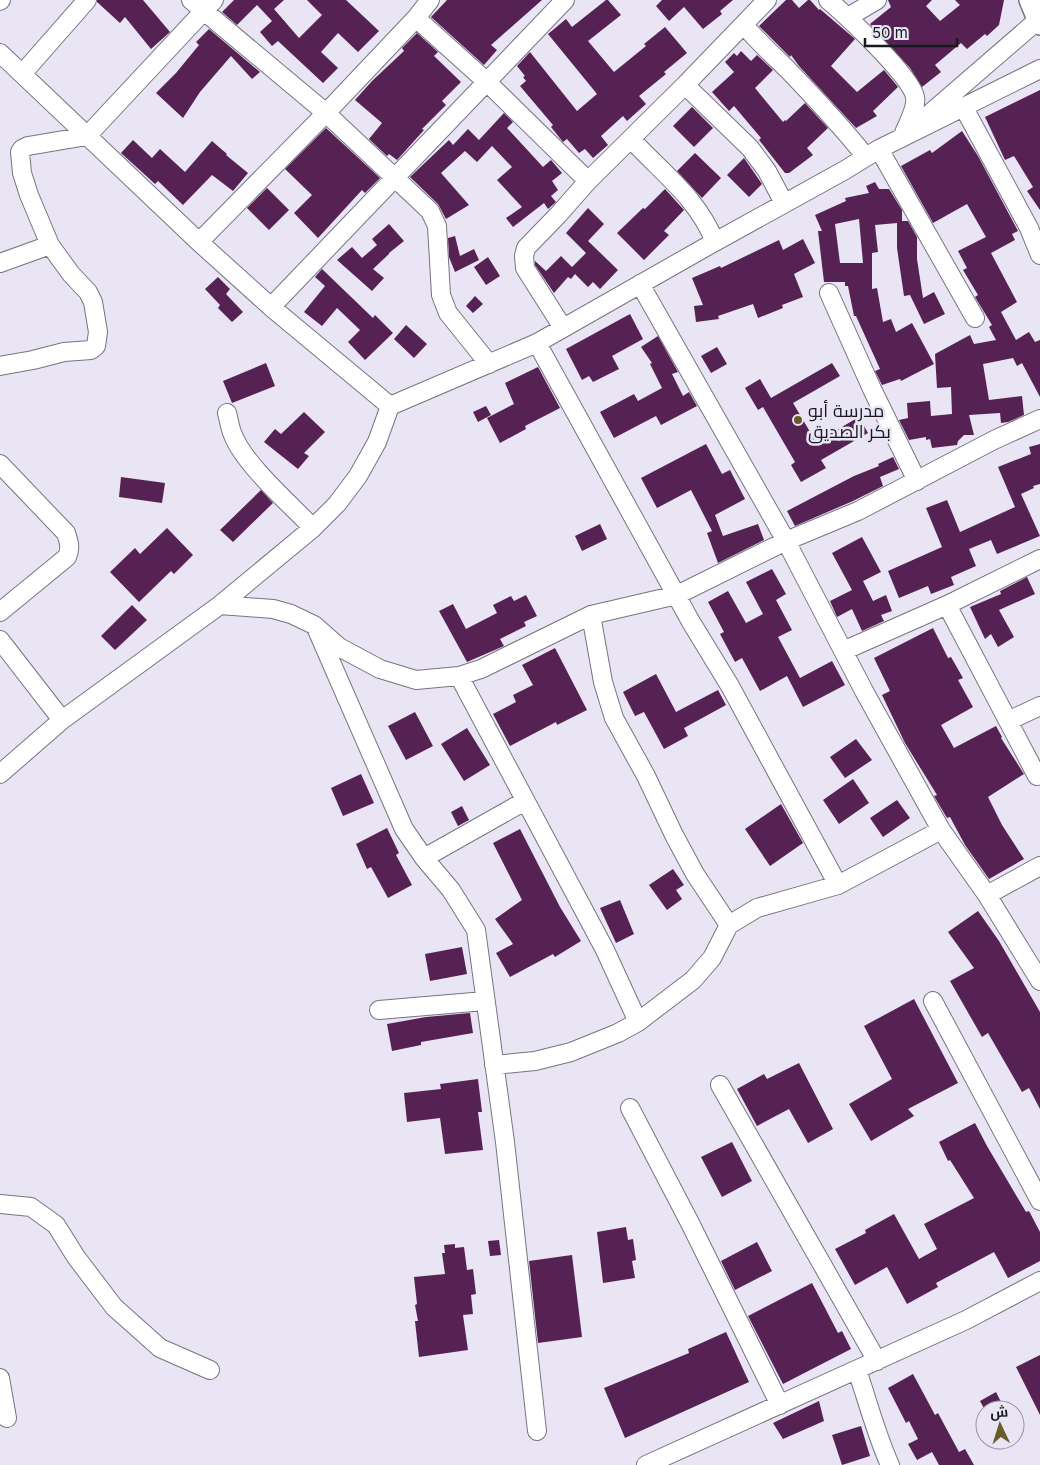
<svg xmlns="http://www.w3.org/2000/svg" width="1040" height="1465" font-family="Inter,Cairo,sans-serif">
  <rect width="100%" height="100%" fill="#e9e5f5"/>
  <path fill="#552253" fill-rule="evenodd" d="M97,0H143L170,32L151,49L125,17L120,23L97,2Z
    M234,0H284L274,9L299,38L322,15L307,0H346L379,31L358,52L338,33L321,52L338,68L323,83L278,41L272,46L260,32L272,21L257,5L237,25L222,12Z
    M447,0H542L491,45L497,50L484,65L431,17Z
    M606,0H608L621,15L588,41L614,72L646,46L644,44L665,27L687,53L664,72L666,74L639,96L646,104L627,121L623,116L601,136L608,145L593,158L585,149L579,153L567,139L563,142L551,127L553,125L520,86L526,81L523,77L525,76L517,66L530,52L577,111L597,94L548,34L566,19L572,27Z
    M662,0H733L720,11L722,14L703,29L684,7L669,21L656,6Z
    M786,0H792L799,8L808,0H810L819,10L820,9L855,39L831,66L857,92L884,70L894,82L898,87L873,111L877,116L856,128L799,66L791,55L790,57L759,26Z
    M888,0H932L926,6L940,21L960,5L955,0H1004L999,25L987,36L985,34L967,49L961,43L935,65L941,72L922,87L910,68L870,24L891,7Z
    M209,29L260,72L252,79L231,56L200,92L183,118L156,93L176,73L199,45L196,42Z
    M417,33L438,52L434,56L461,82L442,101L446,105L422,129L424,130L397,160L389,154L387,156L369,139L382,123L355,100L372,81L404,51L402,48Z
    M741,51L751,61L757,55L773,70L755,88L783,122L785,120L786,121L805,103L828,128L807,148L813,155L789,173H785L759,140L761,138L734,106L729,111L712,92L734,72L725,62L734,53L737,56Z
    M1040,90V210L1027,191L1033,187L1014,156L1005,160L985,117Z
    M692,107L713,128L694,147L673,126Z
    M504,113L513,122L507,128L543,167L551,160L562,173L552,181L558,190L551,196L556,202L548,209L544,203L513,227L506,218L522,207L497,180L512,167L492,146L477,162L465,151L441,173L469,205L446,219L438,204L410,177L449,140L453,145L468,129L479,140Z
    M326,128L380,178L365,193L362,190L318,238L294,213L312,195L285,169Z
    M962,131L978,156L1018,231L1012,234L1015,240L991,253L1017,302L1001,312L1016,340L1029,332L1035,342L1040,340V397L1022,363L1017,366L1013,358L983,364L989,400L1022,396L1024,415L1008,422L1001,423L1000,413L969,415L974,435H964L958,441L957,445L932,448L930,439L926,440V437L909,440L899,420L908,418L907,403L930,401L931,416L952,414L951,387L937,388L935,354L970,335L974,344L996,340L989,327L992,325L975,297L978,295L963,270L967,268L958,251L986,237L967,204L933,223L901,166L930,150L932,153Z
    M133,140L152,158L160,149L185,172L212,141L227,154L226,155L248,173L233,191L212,175L183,205L158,181L155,184L121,153Z
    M695,153L721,178L702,198L677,171Z
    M744,158L762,184L749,197L727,175Z
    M875,182L879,189H889L902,210V221H908L917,237V259L923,298L934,292L945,314L924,324L910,295L904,296L897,248V223L875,225L878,252L872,253V289L877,288L883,322L891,319L896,332L912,323L934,364L901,381L900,379L882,385L875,371L880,369L856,316H854L848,286H845V282H824L818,231H822L815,215L846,201L845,198L869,193L866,186ZM859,219L863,263H840L835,224Z
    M267,188L289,210L269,230L247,208Z
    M665,189L684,210L664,231L669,235L644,260L617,233L643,208L645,209Z
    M588,208L604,224L588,241L618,270L600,289L593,282L588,287L575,274L571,279L568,277L554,293L535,265V261L546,271L561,256L572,267L586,253L566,233Z
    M389,224L404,241L389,253V254L373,269L384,278L372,291L337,260L352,247L362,258L377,245L372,239Z
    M455,236L460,256L474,249L479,260L455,272L449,257L448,238Z
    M803,239L815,263L794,274L803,297L782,305L783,308L758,318L753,304L718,316L719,319L696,322L694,306L703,305L692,278L720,266L721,268L779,240L783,250Z
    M488,257L500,276L486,285L474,267Z
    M322,269L373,318L375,315L393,333L365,360L348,342L360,330L337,308L322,326L304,312L325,286L315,277Z
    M218,277L230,289L226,294L243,312L232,322L218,308L220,305L205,289Z
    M475,296L483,304L473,313L466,306Z
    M630,314L643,339L612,356L619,369L593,382L589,376L582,380L566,349Z
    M406,325L427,344L414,358L394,339Z
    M658,336L678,372L672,374L683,396L689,392L697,406L661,425L656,416L614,438L600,412L634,394L638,401L662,388L650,364L652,363L641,347Z
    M717,347L727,364L711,373L701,356Z
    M266,363L275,386L232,403L223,381Z
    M832,363L840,376L793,403L816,442L859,417L868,433L821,460L826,468L801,482L791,465L795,462L763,407L758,410L745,388L760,379L771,398Z
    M538,367L560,408L525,426L526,429L500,443L487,418L514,404L505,383Z
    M486,406L491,415L478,422L473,412Z
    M304,412L325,432L304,453L309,456L298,469L264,442L275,429L281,434Z
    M706,444L722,474L730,470L745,499L715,515L723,536L758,524L764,540L718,563L707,533L712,531L691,490L657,508L641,478Z
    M1040,444V484L1033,486L1034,488L1021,494L1040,536L997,554L991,540L969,549L976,566L951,577L954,585L931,594L928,586L899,598L888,571L942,547L926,508L947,500L960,532L1015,507L998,467L1031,454L1029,447Z
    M893,457L899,469L880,477L883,486L853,501L795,526L787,511L854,476L879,466L878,464Z
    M121,477L165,483L162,503L119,497Z
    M261,490L273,503L233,542L220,530Z
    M600,524L607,539L582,551L575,536Z
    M167,528L193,555L174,574L171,571L139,602L110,572L135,548L140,554Z
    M862,537L881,572L863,581L873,601L886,595L892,611L881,615L884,621L862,631L852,609L837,617L830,601L852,590L832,553Z
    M772,569L786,594L776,600L792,630L778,637L800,678L832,661L845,685L803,707L787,676L760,691L742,658L735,662L720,634L724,632L708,602L728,591L746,623L763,614L746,582Z
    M1027,577L1035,594L999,610L1014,637L998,647L991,634L985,639L970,607L1001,594L1000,591Z
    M526,595L537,616L524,622L526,626L500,639L504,646L467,662L439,611L453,604L466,629L497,613L493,605L511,596L514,601Z
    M132,605L147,620L115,650L101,636Z
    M933,628L948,658L951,657L963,678L958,680L973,707L941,725L954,748L996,726L1002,737L1001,738L1024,774L988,797L1002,825L1024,859L989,879L965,845L950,817L947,818L934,796L937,795L905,743L882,695L890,691L874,658Z
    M555,648L587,710L557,725L556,722L510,746L493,714L516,702L513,695L533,685L522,665Z
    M656,674L676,712L718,690L726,705L684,728L688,736L664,749L644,712L635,716L623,692Z
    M415,712L433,746L406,760L388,726Z
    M467,728L490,765L464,781L441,744Z
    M856,739L872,760L845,778L830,757Z
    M361,774L374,803L343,816L331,788Z
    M853,779L869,803L839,824L823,800Z
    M897,800L910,818L883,837L870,818Z
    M781,804L803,843L770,866L745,829Z
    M462,806L469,820L458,826L451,812Z
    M387,828L399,853L396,855L412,885L388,898L371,867L367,869L356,844Z
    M520,829L560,907L581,941L555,957L553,954L510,977L496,953L513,944L495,919L522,900L493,843Z
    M673,869L684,885L676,890L682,899L667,910L649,885Z
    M620,900L634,934L616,943L600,908Z
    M978,911L999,941L1040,1012V1109L1029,1088L1022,1092L988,1033L982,1037L950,981L974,968L948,932Z
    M462,947L467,974L430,981L425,954Z
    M914,999L958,1083L908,1109L914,1116L871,1141L849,1104L892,1079L864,1026Z
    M470,1013L473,1033L421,1042V1045L392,1051L387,1024L426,1017Z
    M799,1063L833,1129L808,1143L789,1109L757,1126L737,1089L764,1074L767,1079Z
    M478,1079L482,1112H478L483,1150L445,1154L440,1118L407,1122L404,1093L441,1089L440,1084Z
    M975,1123L987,1146L1026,1212L1029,1211L1040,1232V1261L1008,1278L994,1252L936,1283L938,1287L907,1304L887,1267L855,1285L835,1249L866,1233L865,1230L894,1214L919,1259L937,1249L924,1224L974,1198L950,1160L948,1161L939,1142Z
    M732,1142L752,1181L722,1197L701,1157Z
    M626,1227L628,1240L633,1239L636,1260L632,1261L635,1278L603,1283L597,1232Z
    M499,1240L501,1255L490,1256L488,1241Z
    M757,1242L772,1271L735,1290L721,1261Z
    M455,1244V1248L464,1247L467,1270L473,1269L476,1294L471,1295L473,1314L463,1315L468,1350L419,1357L415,1321H418L415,1305L417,1304L414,1277L445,1274L442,1253H445L444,1245Z
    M572,1255L582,1337L538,1343L529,1261Z
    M812,1283L838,1333L842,1331L851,1349L783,1384L748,1316Z
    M726,1332L749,1382L625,1438L604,1388L689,1353L688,1349Z
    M1040,1355V1415L1016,1367Z
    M913,1374L935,1415L938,1413L959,1452L965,1449L974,1465H939L932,1452L917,1460L908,1444L918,1439L909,1421L906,1423L888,1388Z
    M996,1392L1005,1410H985L980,1401Z
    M819,1401L824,1421L783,1439L773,1423Z
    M861,1426L870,1456L842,1465L832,1435Z"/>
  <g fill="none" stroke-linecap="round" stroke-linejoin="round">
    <defs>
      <path id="minor" d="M191,0L326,113L430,211L437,226L441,295L448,313L489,364
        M828,0C846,15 911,76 915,97C917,108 908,123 904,133
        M0,1L1,0
        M848,17L877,0
        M416,18L487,82L588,181
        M744,25C758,42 774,56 789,71C816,99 842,127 866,157
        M0,53L199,242L271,307L390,406
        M22,74L87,0
        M685,85L750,148L767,171L784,203
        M964,108L1029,228L1040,255
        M920,122L1038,20
        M631,139C662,173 697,197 715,242
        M879,149L975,318
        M199,242L326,113L416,18L430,0
        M0,263L50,245
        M640,284L786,541L864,691L941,830L987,895L1040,981
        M829,293L872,389L917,481
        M271,307L565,0
        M563,328L525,268L524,256L526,248L558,215L588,181L685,85L767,0
        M537,343L691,622L730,686L838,885
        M0,366L33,360L64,352L91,350L96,346L98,332L93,302L88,292L71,274L50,245L29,195L22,173L20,152L22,149L28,146L87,136L214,0
        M390,406L537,343L704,248L845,170L879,149L1040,69
        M227,413C229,420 230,429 233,435C244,464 291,505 313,528
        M0,464L66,533C69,542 71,548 67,557L0,612
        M220,605L273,609L291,614L314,625L339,647L380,669L416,680L459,676L481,669L591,615L677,595L786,541L858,511L994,440L1040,419
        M947,605L1037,776
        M591,615L603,682L614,718L646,776L674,835L695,874L729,925
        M317,630L404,829L424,858L451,890L476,930L505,1142L537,1431
        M0,640L62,720
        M843,651L947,605L1040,559
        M459,676L605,950L638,1022
        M1008,721L1040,706
        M0,774L62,720L220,605L313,528L337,504L358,476L377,442L390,406
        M424,858L525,801
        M987,895L1040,866
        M933,1001L1040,1201
        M379,1010L485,1001
        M494,1065L535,1061L571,1052L618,1033L638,1022L693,980L712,958L729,925L757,908L838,885L941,830
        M720,1085L877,1361
        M630,1108L690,1223L780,1405
        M0,1204L31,1207L56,1225L76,1257L114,1307L160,1348L210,1370
        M857,1370C868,1402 876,1434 890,1465
        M0,1378L7,1418
        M646,1465L966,1320L1040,1281"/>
      <path id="major" d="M1030,0L1040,24"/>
    </defs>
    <use href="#minor" stroke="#777381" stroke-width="20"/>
    <use href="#major" stroke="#777381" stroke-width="24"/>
    <use href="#minor" stroke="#fff" stroke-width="18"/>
    <use href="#major" stroke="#fff" stroke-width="21"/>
  </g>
  <circle fill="#695c29" stroke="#e9e5f5" stroke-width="2" cx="798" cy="420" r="5"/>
  <g text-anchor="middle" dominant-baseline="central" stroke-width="5" stroke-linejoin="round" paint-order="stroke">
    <g font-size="18" fill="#1a191e" stroke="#e9e5f5" text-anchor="start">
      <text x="808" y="410">مدرسة أبو<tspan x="808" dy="21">بكر الصديق</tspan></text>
    </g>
  </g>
  <g transform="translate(1000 1425) rotate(356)"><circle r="24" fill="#e9e5f5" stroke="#96939f"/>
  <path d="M0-4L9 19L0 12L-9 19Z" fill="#695c29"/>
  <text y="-8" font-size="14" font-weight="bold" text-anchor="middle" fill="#1a191e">ش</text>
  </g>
  <path d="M865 38v8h92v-8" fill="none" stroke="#1a191e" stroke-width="2.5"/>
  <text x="872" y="38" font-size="15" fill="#1a191e" stroke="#e9e5f5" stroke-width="4" paint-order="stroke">50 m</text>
</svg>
